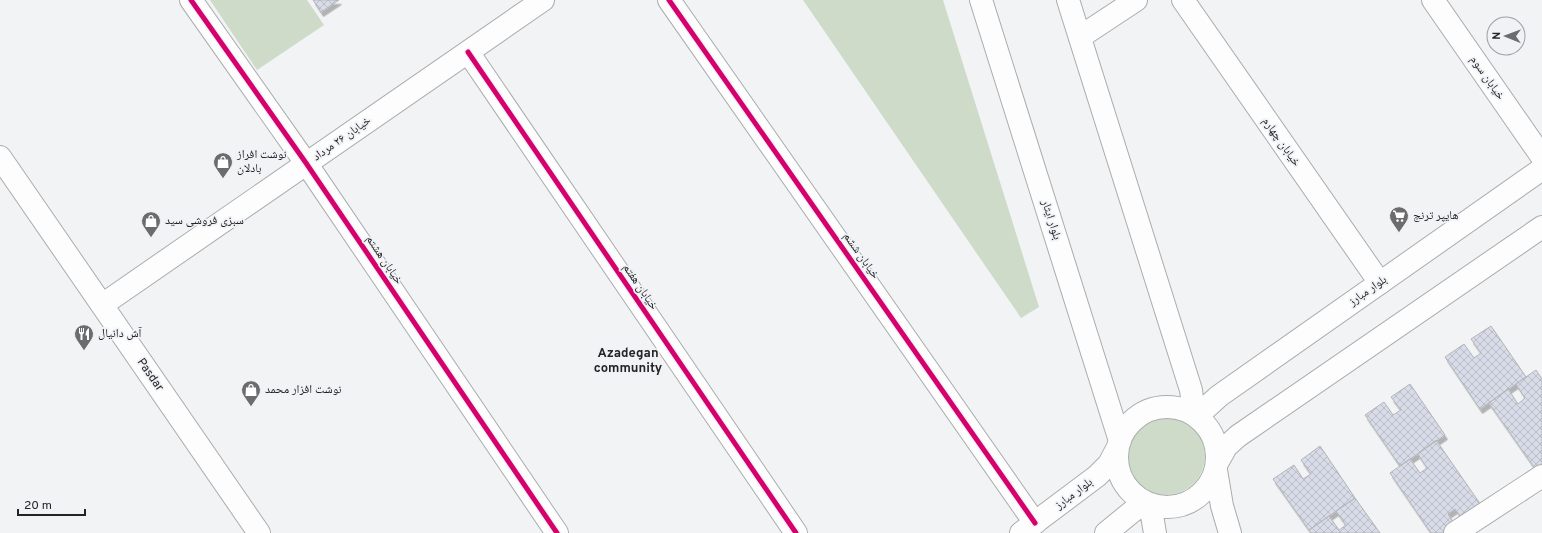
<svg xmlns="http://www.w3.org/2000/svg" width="1542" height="533" font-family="Overpass,'Noto Naskh Arabic',sans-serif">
  <defs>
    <pattern id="building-cross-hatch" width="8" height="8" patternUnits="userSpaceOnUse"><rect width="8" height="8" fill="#d8dce8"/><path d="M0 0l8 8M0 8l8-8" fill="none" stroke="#b9bdc7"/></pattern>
    <filter id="shadow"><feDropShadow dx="2.5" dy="4.5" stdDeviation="0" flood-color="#0004"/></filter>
  </defs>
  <rect width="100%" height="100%" fill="#f1f3f5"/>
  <path fill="#cedbc9" d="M210,0H307L324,25L257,70Z
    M803,0H943L1039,307L1021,318Z
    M1127 456a39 39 0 1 1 78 0a39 39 0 1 1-78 0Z"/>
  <path fill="url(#building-cross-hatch)" stroke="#b4b5b6" filter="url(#shadow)" d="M313,0H339L321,12Z
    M1491,326L1526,377L1480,409L1445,357L1464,344L1474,358L1481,353L1471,339Z
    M1536,370L1542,379V466L1536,470L1489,403L1508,389L1518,404L1525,398L1516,384Z
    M1410,384L1445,435L1400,466L1365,415L1384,402L1393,415L1401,410L1391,397Z
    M1436,440L1483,508L1464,521L1455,509L1448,514L1456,527L1447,533H1431L1390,473L1410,459L1420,473L1427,468L1418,454Z
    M1320,446L1355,498L1309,530L1273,479L1294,465L1303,479L1311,474L1301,460Z
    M1355,498L1380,533H1311L1309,530L1329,516L1339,530L1346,525L1336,511Z"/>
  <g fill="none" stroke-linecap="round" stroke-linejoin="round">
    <defs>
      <path id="minor" d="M191,0L306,163L557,533
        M669,0L1035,523
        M1183,0L1380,283
        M1433,0L1542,157
        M1080,37L1136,0
        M468,52L796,533
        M0,157L259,533
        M102,305L543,0
        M1455,533L1542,476"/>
      <path id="major" d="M981,0L1120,441
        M1068,0L1191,390L1194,414
        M1117 457a50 50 0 1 1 100 0a50 50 0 1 1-100 0Z
        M1197,416L1219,396L1542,169
        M1217,463L1226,447L1238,436L1542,227
        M1216,470L1222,506L1230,533
        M1150,504L1155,533
        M1021,533L1097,476L1109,464L1118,447
        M1106,533L1144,502"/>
    </defs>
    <use href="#minor" stroke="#abacae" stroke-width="24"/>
    <use href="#major" stroke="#abacae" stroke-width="24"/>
    <use href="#minor" stroke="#fdfdfe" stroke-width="22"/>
    <use href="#major" stroke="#fdfdfe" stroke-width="22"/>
    <defs>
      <path id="cycleway" d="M191,0L306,163L557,533
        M669,0L1035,523
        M468,52L796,533"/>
    </defs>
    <use href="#cycleway" stroke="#f0f2f6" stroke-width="8"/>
    <use href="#cycleway" stroke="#d6006c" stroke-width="5"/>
  </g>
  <defs>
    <symbol id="shop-pin" viewBox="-11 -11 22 30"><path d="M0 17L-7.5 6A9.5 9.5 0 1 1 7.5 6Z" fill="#6c6c6e" stroke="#f0f2f6"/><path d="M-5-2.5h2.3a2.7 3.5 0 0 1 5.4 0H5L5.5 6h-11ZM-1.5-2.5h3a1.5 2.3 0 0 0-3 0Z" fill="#fff"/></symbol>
    <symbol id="supermarket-pin" viewBox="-11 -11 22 30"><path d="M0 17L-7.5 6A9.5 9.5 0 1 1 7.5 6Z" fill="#6c6c6e" stroke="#f0f2f6"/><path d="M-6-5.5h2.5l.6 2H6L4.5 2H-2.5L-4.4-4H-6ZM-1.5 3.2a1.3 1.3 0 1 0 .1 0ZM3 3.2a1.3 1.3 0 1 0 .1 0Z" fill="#fff"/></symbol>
    <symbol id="restaurant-pin" viewBox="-11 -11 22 30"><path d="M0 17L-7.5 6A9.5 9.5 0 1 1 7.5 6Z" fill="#6c6c6e" stroke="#f0f2f6"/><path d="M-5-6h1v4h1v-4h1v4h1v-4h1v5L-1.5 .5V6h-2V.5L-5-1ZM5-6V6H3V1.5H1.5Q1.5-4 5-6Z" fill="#fff"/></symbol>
  </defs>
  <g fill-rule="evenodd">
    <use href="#shop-pin" x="212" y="151" width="22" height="30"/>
    <use href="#supermarket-pin" x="1388" y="205" width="22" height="30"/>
    <use href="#shop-pin" x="140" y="210" width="22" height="30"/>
    <use href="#restaurant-pin" x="73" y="323" width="22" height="30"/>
    <use href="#shop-pin" x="240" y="379" width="22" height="30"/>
  </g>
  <g text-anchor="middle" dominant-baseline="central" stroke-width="3.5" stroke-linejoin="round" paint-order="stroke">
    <g font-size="12" fill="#242426" stroke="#f0f2f6">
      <text transform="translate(1487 78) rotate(55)">خیابان سوم</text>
      <text transform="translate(342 139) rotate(-35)">خیابان ۲۶ مرداد</text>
      <text transform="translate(1281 142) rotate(55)">خیابان چهارم</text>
      <text transform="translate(1051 220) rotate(72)">بلوار ایثار</text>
      <text transform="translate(861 256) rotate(55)">خیابان ششم</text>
      <text transform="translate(384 260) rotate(56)">خیابان هشتم</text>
      <text transform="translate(640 287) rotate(56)">خیابان هفتم</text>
      <text transform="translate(1368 291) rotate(-35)">بلوار مبارز</text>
      <text transform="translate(150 375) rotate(55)">Pasdar</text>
      <text transform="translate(1074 494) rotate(-37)">بلوار مبارز</text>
    </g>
    <g font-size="12" fill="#242426" stroke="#f0f2f6" text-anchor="start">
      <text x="237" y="155">نوشت افراز<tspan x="237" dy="14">بادلان</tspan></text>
      <text x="1413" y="216">هایپر ترنج</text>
      <text x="165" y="221">سبزی فروشی سید</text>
      <text x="98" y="334">آش دانیال</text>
      <text x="265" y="390">نوشت افزار محمد</text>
    </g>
    <g font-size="13" font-weight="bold" fill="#242426" stroke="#f0f2f6">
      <text x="628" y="354">Azadegan<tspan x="628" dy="15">community</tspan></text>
    </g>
  </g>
  <g transform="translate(1506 36) rotate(271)"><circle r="19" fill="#f0f2f6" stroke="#9ea0a3"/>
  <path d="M0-3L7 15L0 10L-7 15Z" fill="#6c6c6e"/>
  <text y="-6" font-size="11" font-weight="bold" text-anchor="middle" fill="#242426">N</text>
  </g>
  <path d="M18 509v6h67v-6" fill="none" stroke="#242426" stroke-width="2"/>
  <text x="24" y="509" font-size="12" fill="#242426" stroke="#f0f2f6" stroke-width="3" paint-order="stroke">20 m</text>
</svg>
